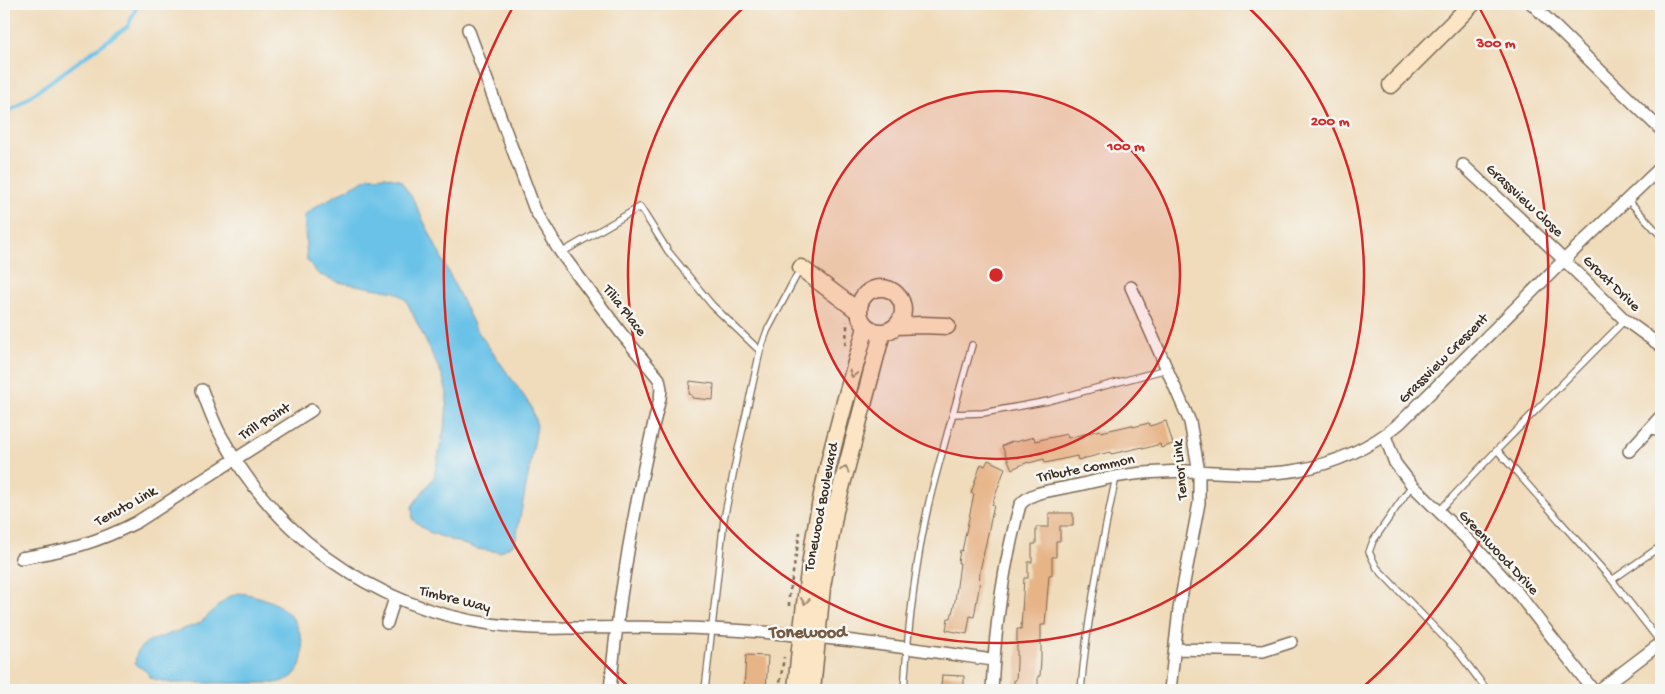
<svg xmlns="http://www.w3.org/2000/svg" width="1665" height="694" font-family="'Gochi Hand',sans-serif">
  <rect width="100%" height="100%" fill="#f6f6f2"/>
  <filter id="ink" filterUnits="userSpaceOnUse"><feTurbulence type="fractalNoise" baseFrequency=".02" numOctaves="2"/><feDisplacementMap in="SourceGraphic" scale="10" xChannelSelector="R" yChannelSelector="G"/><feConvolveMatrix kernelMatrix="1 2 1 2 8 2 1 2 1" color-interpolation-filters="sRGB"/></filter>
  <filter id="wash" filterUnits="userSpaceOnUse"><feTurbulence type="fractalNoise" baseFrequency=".0096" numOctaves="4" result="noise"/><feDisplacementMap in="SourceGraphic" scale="20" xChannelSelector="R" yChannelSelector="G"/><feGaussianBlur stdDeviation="1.12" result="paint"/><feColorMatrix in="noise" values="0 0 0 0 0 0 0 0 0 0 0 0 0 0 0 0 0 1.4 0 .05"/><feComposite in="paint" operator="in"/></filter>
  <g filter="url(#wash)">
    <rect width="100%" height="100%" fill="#f0dcbb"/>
    <path fill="#6bc2e8" stroke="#537683" d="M386,176L400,180L413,199L476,329L531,406L537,426L531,461L515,543L500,552L477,549L429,532L413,520L412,506L434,477L446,419L447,393L443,377L406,300L395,292L338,282L318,274L307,260L304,215L318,205L370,177Z
      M238,593C257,595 277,601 290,615C303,630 309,660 293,676C288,680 282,681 276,683H170L151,678L146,671L136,665C134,654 139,648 147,642L200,623L227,598Z"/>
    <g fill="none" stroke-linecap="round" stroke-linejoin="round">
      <path stroke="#6bc2e8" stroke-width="4" d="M4,115L128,26L138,4"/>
    </g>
    <g id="blocks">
      <path fill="#e7b487" d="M690,381L714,384L713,400L692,398V395L689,394Z
        M1166,421L1173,444L1161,448L1160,444L1143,449V447L1111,454L1110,452L1078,460L1077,456L1045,463L1044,459L1029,463L1028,462L1012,469L1002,446L1014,441L1015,442L1034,437L1035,441L1067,434L1068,438L1100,430L1101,432L1132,425L1133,427L1149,423L1150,426Z
        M988,460L1005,468L992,505H994L980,571L979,588L974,617L970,616L967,634L946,630L948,618H951L955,601L960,563H958L960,550L962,551L974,494L971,493L981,464L985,466Z
        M1049,513H1073V526H1060V541H1056V557H1052V575H1049L1045,625H1041V659L1040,676H1038V690H1014V680H1016L1017,663V629H1021L1024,578H1028V562H1032V544H1036V527H1049Z
        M746,655L768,656L766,690H744Z
        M942,675L964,676V689L941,687Z"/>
    </g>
  </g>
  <g filter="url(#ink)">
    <use href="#blocks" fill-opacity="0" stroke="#7a6855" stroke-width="1"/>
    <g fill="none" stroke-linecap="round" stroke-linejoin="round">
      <defs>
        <path id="lane" d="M1628,200L1661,236
          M561,253L640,207L668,251L712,305L760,351
          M953,414L983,413L1048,401L1167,369
          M1648,429L1661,434
          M1497,450L1612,580L1661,643
          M1412,485L1373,541L1369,552L1377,568L1458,652L1487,690
          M1438,512L1497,450L1625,320
          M1612,580L1661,546
          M705,690L724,519L737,455L760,351L767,331L800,269
          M904,690C908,628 915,564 929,502C942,450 958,397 972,345
          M1081,690C1087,618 1101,548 1116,477"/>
        <path id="street" d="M1532,4L1661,130
          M468,29L535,210L561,253L621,333L659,379L661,389L660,398C636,494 619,592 610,690
          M1463,165L1564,260L1625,320L1661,346
          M1131,287L1190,422L1199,472V503L1179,609L1170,690
          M202,390C208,407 214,424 223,439C284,549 393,618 518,627C540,629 563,628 585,628C627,627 670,627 711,629C806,633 900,647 993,660
          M1385,436L1395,463L1412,485L1478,550L1516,591L1593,690
          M1629,451L1661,416
          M21,558C64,551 97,543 137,522L312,410
          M387,623L395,598
          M1175,649L1263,651L1291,642
          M992,690C995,628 1003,565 1020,505C1031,491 1051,491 1068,487C1090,483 1112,476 1135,474C1151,472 1168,472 1184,471C1222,471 1260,477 1298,470C1334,464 1372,447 1400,423L1564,260L1661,167
          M1599,690L1661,643"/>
        <path id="secondary" d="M1391,85L1472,4
          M801,268L858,311
          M859 310a22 22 0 1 1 44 0a22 22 0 1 1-44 0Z
          M897,326L922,325L947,326
          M796,690C803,615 811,541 828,467C839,420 853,374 866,327
          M812,690L822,587L835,511L882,333"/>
      </defs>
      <use href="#lane" stroke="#7a6855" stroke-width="8"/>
      <use href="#street" stroke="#7a6855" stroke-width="14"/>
      <use href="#secondary" stroke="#7a6855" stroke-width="19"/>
      <path stroke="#7a6855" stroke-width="2.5" stroke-dasharray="4 4" stroke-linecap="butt" d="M845,345L847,330V321
        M789,606V596L800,532
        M779,690L784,657"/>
      <use href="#lane" stroke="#fff" stroke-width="5.5"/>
      <use href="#street" stroke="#fff" stroke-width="11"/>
      <use href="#secondary" stroke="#fce5c4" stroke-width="16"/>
    </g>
    <defs><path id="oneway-chevron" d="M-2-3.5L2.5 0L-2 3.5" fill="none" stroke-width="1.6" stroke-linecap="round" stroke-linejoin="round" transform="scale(1.25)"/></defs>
    <g stroke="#9c8871">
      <use href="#oneway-chevron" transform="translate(853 374) rotate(106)"/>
      <use href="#oneway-chevron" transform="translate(845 469) rotate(-75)"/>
      <use href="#oneway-chevron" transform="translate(805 601) rotate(97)"/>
    </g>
  </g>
  <circle cx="996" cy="275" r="184" fill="#d62828" fill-opacity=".12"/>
  <g fill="none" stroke="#d62828" stroke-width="2.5">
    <circle cx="996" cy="275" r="184"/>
    <path d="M1247 6A368 368 0 1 1 745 6"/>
    <path d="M630 688A552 552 0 0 1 513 7M1479 7A552 552 0 0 1 1362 688"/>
  </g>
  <g text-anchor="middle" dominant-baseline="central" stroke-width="5" stroke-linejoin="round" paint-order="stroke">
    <g font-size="15" fill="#3b2a1e" stroke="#f6f6f2">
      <text transform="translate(1524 201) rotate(43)">Grassview Close</text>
      <text transform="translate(1611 284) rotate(44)">Groat Drive</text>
      <text transform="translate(624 311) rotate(52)">Tilia Place</text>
      <text transform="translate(1444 359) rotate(-45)">Grassview Crescent</text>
      <text transform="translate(265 422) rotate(-32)">Trill Point</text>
      <text transform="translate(1086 469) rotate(-11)">Tribute Common</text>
      <text transform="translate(1181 470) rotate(-95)">Tenor Link</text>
      <text transform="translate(126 507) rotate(-29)">Tenuto Link</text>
      <text transform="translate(822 507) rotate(-79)">Tonewood Boulevard</text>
      <text transform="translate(1498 553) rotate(47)">Greenwood Drive</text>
      <text transform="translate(455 600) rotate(14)">Timbre Way</text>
    </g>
    <g font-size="18" font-weight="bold" fill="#775a43" stroke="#f6f6f2">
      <text x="808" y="633">Tonewood</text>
    </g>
  </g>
  <circle cx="996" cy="275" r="8" fill="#d62828" stroke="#f6f6f2" stroke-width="2.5"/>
  <g font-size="15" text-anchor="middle" font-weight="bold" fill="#d62828" stroke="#f6f6f2" stroke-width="5" stroke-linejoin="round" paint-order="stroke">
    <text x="1496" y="47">300 m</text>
    <text x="1330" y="125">200 m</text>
    <text x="1126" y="150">100 m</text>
  </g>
  <rect width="1665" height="694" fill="none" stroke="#f6f6f2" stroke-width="20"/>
</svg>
